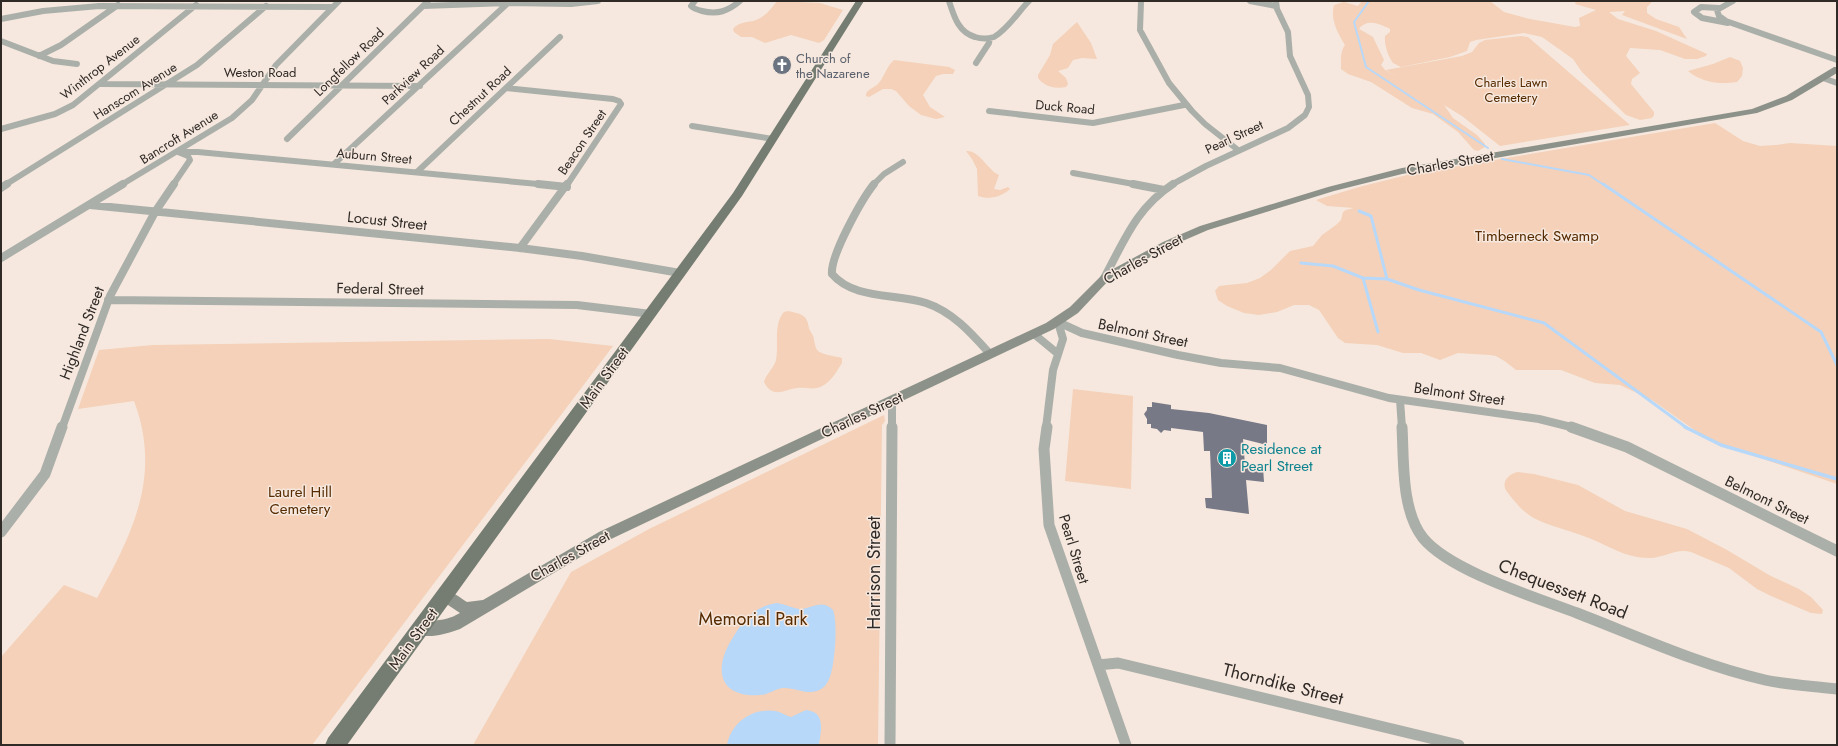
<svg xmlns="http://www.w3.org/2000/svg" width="1838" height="746" font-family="Jost,sans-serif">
  <rect width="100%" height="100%" fill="#f6e8de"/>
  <path fill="#f4d1b8" d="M777,1L820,3L843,10L824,40L819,43L791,35L765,43L752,37H741L734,32L733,29C739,21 748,23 756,20C765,17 771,9 777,1Z
    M1362,1H1490L1504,12L1530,19L1575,27L1580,26L1579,18L1596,10L1575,4L1576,1H1653L1647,7V13L1656,19L1679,27L1687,39L1622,15L1625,11L1609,12L1618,19L1656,31L1707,54L1706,56L1697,59H1685L1660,50L1630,48L1626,56L1640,73L1632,79L1631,84L1654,112V115L1652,118L1640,120L1626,115L1582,72L1573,59L1542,37L1524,33L1476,40L1470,42L1467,51L1450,57L1401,67L1393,63C1388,56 1384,44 1385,36L1390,32V29C1380,24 1367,18 1359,29L1361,30L1373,37L1384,60L1381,65L1385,70L1394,75L1386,70L1462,56L1472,52L1479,43L1485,40L1521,36L1528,37L1630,125L1500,146L1462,116L1444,105L1453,118L1477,135L1485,144V147L1478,151L1474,150L1458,132L1433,114L1412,108L1371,82L1348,74L1341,69C1341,60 1340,52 1345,45C1338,33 1330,20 1334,5L1344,2L1358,6Z
    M1077,22L1091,43L1097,59L1082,58L1073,60L1068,68L1058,71L1066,78L1068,84L1066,87C1055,89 1045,87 1038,78V75L1050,55L1053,44Z
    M1730,57L1740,61L1743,68L1742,76L1737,82C1720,85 1701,82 1688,71L1713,64Z
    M894,60L949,67L955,70L953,74H943L936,76L923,95L930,107L945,117L936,119L921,115L909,106L896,91L891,89H883L869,97L866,96C865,90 874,88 878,84C884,78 886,67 894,60Z
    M1715,123L1743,141L1760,146L1776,145L1790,143L1837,146V484L1710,441L1652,400L1620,385L1595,383L1561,370H1516L1506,362L1496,356L1490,355L1458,353L1440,360L1421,353H1403L1377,345L1345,343L1338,338L1319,310L1309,305H1294L1277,312L1259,315L1244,313L1227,306L1218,300L1215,291L1219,286L1247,283L1260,278L1271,270L1290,251L1313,246L1322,235L1336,225L1341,220L1343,212L1346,210L1354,208L1327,206L1316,200L1359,187L1411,174Z
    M966,151C977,150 984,163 991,169C993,172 996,173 999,175L994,189L1000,190L1008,187L1010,189C1001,197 989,200 978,196L977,169L972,159Z
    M788,311C801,314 807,314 809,328C810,332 814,335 814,340C815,343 815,348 818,351C823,355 835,356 842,358V363C837,371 832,380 824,385C815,391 807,387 797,388C783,390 773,399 764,382C766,374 774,368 776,360C779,345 773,324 784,312Z
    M549,339L613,346L312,745H1V657L64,585L97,598C133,533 162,475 134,401L78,409L99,350L153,345Z
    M1073,389L1133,396L1131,489L1065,481Z
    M884,415L885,421L882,425L878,745H473L571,572L649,529Z
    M1518,472L1534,474L1578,485L1625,511L1687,529L1727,550L1769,575L1799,589L1811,597L1823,610L1822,614L1811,613L1771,596L1757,589L1729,568L1691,552C1676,548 1664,558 1650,558C1623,558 1609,545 1586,537C1569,530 1548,526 1532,517C1522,511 1515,502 1508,493C1500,484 1507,474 1518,472Z"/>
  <path fill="#b8d8f9" d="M777,603C785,604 792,608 799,609C811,609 822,598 833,610C838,622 835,667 829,679C827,684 824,688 819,690C807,696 795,687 783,688C775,689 768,695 760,695C719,698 713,669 732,639C744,619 753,607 777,603Z
    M806,710C826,712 821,730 819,745H727C731,723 752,707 776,711C781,712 786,716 791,717Z"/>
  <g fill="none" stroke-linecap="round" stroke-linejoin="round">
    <path stroke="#b8d8f9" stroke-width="2" d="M1369,1L1354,22L1366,67L1488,148
      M1502,159L1589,175L1604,185"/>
    <path stroke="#b8d8f9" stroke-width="3" d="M1603,184L1821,332L1837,365
      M1359,211L1371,216L1387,279L1419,290L1544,323L1687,428
      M1301,263L1333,266L1363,278
      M1378,332L1363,278L1387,279"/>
    <path stroke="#b8d8f9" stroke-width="3.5" d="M1685,427L1721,445L1837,479"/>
  </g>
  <path fill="#787987" d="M1152,402L1171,405V409L1209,413L1267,425V445L1243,439L1245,465L1263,467L1264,482L1246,480L1249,514L1206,508L1205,498H1212L1210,451H1204L1203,432L1171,428V431L1164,430L1161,433L1157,429L1151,428V424H1147V419L1144,414L1147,410V407H1152Z"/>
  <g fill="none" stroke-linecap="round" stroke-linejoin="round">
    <path stroke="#abafa9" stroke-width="6" d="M695,1L691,6C694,9 698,10 702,11C718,15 728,11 740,1
      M949,1C954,16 958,32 975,37C981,39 988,39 994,37C1008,29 1018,12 1029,1
      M1250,1L1276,6
      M1733,1L1717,10L1719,16L1726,21L1837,60
      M1141,2L1140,30L1169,83L1192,111L1205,124L1238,150
      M423,6L508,3L571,4L598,1
      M1719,8L1701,7L1694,12L1702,18L1728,23
      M1,19L43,11L99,6L333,7
      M1,41L53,61L77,64
      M39,56L61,45L118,5
      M976,63L989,43L990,38
      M1823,78L1837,83
      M100,84L420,86
      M506,88L613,99L619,101L621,104L567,185
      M989,111L1093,123L1184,105
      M692,126L773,139
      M1,129L55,114L73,105L196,5
      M287,139L428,1
      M182,152H198L549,185
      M334,164L508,3
      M417,172L560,37
      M1073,173L1139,185
      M5,185L197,65L266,6
      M121,185L232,118L252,100L276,65L339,1
      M173,185L190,160L188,156L178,152
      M873,185L884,174L903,162
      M1171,185L1206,166L1288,128L1305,115L1309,107L1308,95L1290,56L1288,32L1277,9L1276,1"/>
    <path stroke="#abafa9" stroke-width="8" d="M538,184L567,187
      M874,184C862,199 830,256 832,274C854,300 896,293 926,303C953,312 972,334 990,354
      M1133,184L1164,190
      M1,188L7,184
      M90,205L520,248L582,256L680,273
      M520,248L567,184
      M1,258L123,184
      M1103,280C1124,242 1135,209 1173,184
      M108,300L577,305L651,314
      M1058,322L1082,333L1178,355L1221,363L1280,368L1389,398L1539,419L1575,428
      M1034,334L1057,353
      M1400,400L1402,428
      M62,428L110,296L155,212L174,184
      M892,428V401
      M1046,428L1053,370L1063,339L1058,322"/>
    <path stroke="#abafa9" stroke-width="11" d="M1047,427L1044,449L1049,525L1126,745
      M1402,427C1404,461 1401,510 1423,538C1450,571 1535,597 1577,613C1639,637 1700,665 1765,680C1788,685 1813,686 1837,689
      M1571,427L1627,447L1837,551
      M1,532L45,474L62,427
      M1098,665L1118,663L1459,745
      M890,745L892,427"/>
    <path fill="#8c9289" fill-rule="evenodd" d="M1834,67H1837V73L1792,100L1757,113L1402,174L1334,191L1208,230L1171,246L1110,279L1078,313L1054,329L609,540L460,629C447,634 429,639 415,634L412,629L415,624C431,618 441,624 460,613L439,599L437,595L439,591C449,587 458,597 467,602L483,600L599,532L1046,323L1070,307L1102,275L1163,242L1200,226L1328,187L1402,168L1752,109L1786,96Z"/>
    <path fill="#757d73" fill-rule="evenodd" d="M856,1H864L742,196L347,745H325L328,738L733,193Z"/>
  </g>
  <defs>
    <symbol id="church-disc" viewBox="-11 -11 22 22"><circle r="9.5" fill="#6b7280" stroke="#f6e8de"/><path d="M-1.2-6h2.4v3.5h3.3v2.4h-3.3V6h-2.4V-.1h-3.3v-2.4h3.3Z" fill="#fff"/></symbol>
    <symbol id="building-disc" viewBox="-11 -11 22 22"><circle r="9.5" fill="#0f9aa8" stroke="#f6e8de"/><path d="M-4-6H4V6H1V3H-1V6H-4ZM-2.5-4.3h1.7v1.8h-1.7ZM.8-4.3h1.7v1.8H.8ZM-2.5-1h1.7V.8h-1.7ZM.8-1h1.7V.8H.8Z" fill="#fff"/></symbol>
  </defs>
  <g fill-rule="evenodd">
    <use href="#church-disc" x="771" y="54" width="22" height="22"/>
    <use href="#building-disc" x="1216" y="447" width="22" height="22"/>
  </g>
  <g text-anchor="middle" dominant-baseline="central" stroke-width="3" stroke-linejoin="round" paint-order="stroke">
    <g font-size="13" fill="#5b616d" stroke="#f6e8de" text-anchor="start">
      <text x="796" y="58">Church of<tspan x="796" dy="15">the Nazarene</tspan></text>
    </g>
    <g font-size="13" fill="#302a27" stroke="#f6e8de">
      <text transform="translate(349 62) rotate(-44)">Longfellow Road</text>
      <text transform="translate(100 67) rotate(-38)">Winthrop Avenue</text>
      <text x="260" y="72">Weston Road</text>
      <text transform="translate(413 75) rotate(-43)">Parkview Road</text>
      <text transform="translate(135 91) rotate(-32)">Hanscom Avenue</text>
      <text transform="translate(480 96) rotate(-43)">Chestnut Road</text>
      <text transform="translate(1065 107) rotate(5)">Duck Road</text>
      <text transform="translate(179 137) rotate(-32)">Bancroft Avenue</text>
      <text transform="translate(1234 137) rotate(-25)">Pearl Street</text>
      <text transform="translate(582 142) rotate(-56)">Beacon Street</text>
      <text transform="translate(374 156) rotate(5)">Auburn Street</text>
    </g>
    <g font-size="13" fill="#562b00" stroke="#f6e8de">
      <text x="1511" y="82">Charles Lawn<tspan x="1511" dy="15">Cemetery</tspan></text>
    </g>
    <g font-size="15" fill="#302a27" stroke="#f6e8de">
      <text transform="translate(1450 163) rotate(-10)">Charles Street</text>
      <text transform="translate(387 221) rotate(6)">Locust Street</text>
      <text transform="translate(1143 259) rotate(-29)">Charles Street</text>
      <text transform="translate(380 289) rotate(1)">Federal Street</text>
      <text transform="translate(82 333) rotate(-69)">Highland Street</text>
      <text transform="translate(1143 333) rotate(12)">Belmont Street</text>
      <text transform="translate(604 378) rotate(-54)">Main Street</text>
      <text transform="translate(1459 394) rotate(8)">Belmont Street</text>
      <text transform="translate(862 415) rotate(-25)">Charles Street</text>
      <text transform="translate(1767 500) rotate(26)">Belmont Street</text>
      <text transform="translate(1074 549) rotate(73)">Pearl Street</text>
      <text transform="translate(570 556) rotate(-29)">Charles Street</text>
      <text transform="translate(413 639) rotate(-54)">Main Street</text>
    </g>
    <g font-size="15" fill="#562b00" stroke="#f6e8de">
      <text x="1537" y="236">Timberneck Swamp</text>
      <text x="300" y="492">Laurel Hill<tspan x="300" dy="17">Cemetery</tspan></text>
    </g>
    <g font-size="15" fill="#0d838f" stroke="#f6e8de" text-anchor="start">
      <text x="1241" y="449">Residence at<tspan x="1241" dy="17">Pearl Street</tspan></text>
    </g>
    <g font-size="18" fill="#302a27" stroke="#f6e8de">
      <text transform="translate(874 573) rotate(-90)">Harrison Street</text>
      <text transform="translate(1563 589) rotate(21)">Chequessett Road</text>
      <text transform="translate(1283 684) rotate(14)">Thorndike Street</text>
    </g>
    <g font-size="18" fill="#562b00" stroke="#f6e8de">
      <text x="753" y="619">Memorial Park</text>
    </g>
  </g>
  <rect width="1838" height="746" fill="none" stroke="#302a27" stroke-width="4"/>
</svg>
